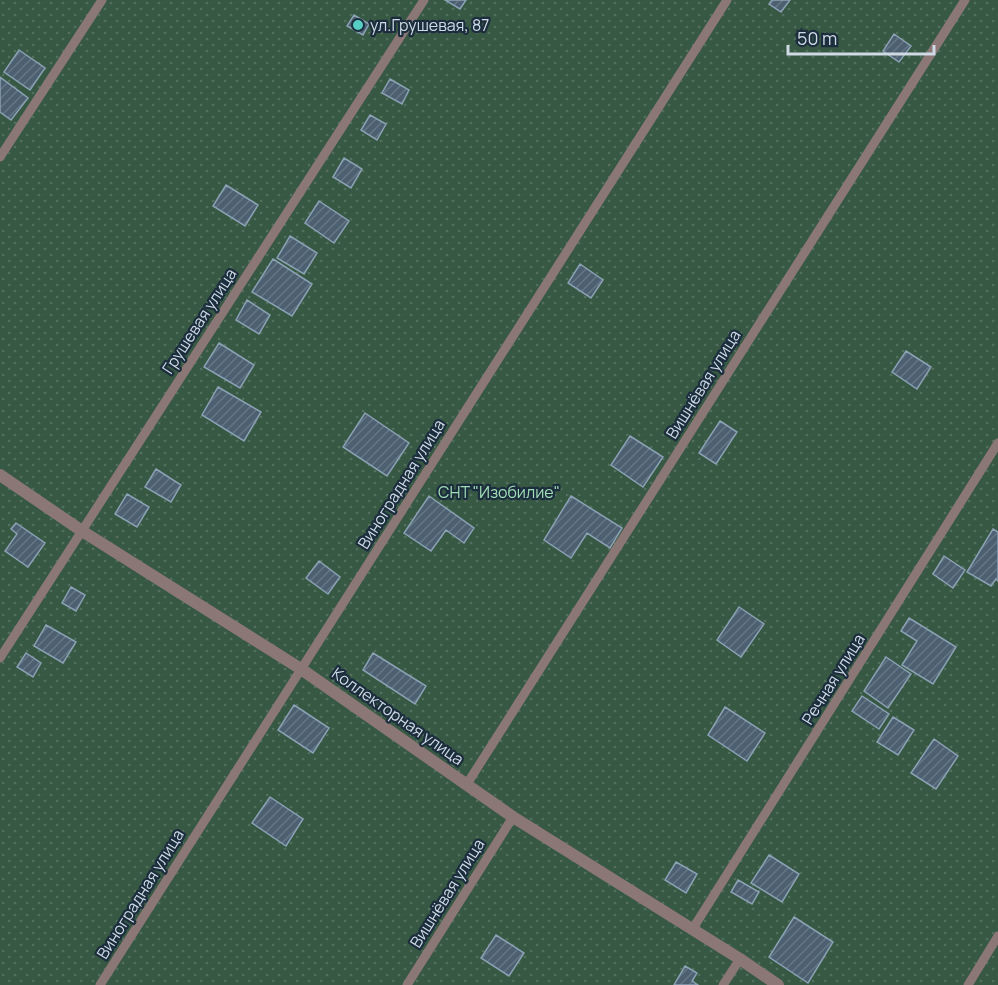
<svg xmlns="http://www.w3.org/2000/svg" width="998" height="985" font-family="Manrope,sans-serif">
  <defs>
    <pattern id="garden-dots" width="8" height="8" patternUnits="userSpaceOnUse" patternTransform="scale(1.5)"><rect width="8" height="8" fill="#375843"/><path d="M2 2h.1M6 6h.1" fill="none" stroke="#536f5e" stroke-width="1.8" stroke-linecap="round"/></pattern>
    <pattern id="building-hatch" width="6" height="6" patternUnits="userSpaceOnUse" patternTransform="scale(1.5)"><rect width="6" height="6" fill="#4c6071"/><path d="M-1 1l2-2M0 6l6-6M5 7l2-2" fill="none" stroke="#657685"/></pattern>
  </defs>
  <rect width="100%" height="100%" fill="#263949"/>
  <path fill="url(#garden-dots)" d="M0,0H998V985H0Z"/>
  <path fill="url(#building-hatch)" stroke="#8ba1b4" stroke-width="1.5" d="M445,0H466L460,9Z
    M772,0H790L781,12L769,4Z
    M354,15L369,24L363,35L347,26Z
    M894,34L911,46L899,62L883,51Z
    M19,50L45,68L30,90L4,72Z
    M0,77L28,98L11,120L0,112Z
    M390,79L409,90L402,104L382,93Z
    M370,115L386,124L377,140L361,130Z
    M344,158L362,169L351,188L333,177Z
    M226,185L258,205L245,226L213,206Z
    M319,201L349,221L334,243L305,223Z
    M290,236L317,253L304,274L277,258Z
    M273,259L312,284L292,316L252,292Z
    M580,264L603,280L591,298L568,283Z
    M247,300L270,315L259,334L236,320Z
    M219,343L254,365L240,388L204,367Z
    M906,351L931,367L917,389L892,372Z
    M218,387L261,412L244,441L202,415Z
    M365,413L409,443L387,476L343,447Z
    M720,421L737,432L716,464L699,453Z
    M630,436L663,457L643,487L611,465Z
    M156,469L181,485L171,502L145,487Z
    M127,494L149,507L137,527L115,514Z
    M429,496L474,528L464,543L446,530L431,551L404,533Z
    M571,496L622,528L610,548L587,533L571,558L544,540Z
    M16,523L45,543L28,567L5,551L17,534L11,529Z
    M993,529L998,532V581L996,579L991,586L967,572Z
    M944,556L965,570L953,588L933,574Z
    M319,561L340,577L328,594L306,578Z
    M71,587L85,595L76,611L62,603Z
    M739,607L764,624L741,657L717,640Z
    M909,618L956,647L933,684L902,665L917,641L901,631Z
    M46,625L76,642L63,663L34,646Z
    M26,653L41,663L33,677L17,667Z
    M373,653L426,686L415,704L363,670Z
    M886,657L911,674L888,708L864,691Z
    M862,696L889,714L879,729L852,711Z
    M294,705L329,728L313,753L278,730Z
    M725,707L765,733L747,761L708,735Z
    M893,717L914,730L898,755L877,742Z
    M934,739L958,756L936,789L911,773Z
    M270,797L303,819L286,846L252,823Z
    M769,855L799,874L782,902L751,883Z
    M676,862L697,874L686,893L665,880Z
    M738,880L759,892L752,904L731,892Z
    M794,917L833,942L808,983L769,957Z
    M496,935L524,953L509,976L481,958Z
    M685,966L697,973L692,981L698,985H674Z"/>
  <g fill="none" stroke-linecap="round" stroke-linejoin="round">
    <path stroke="#8b7776" stroke-width="9" d="M0,157L102,0
      M0,658L424,0
      M467,784L965,0
      M692,930L998,443
      M100,985L727,0
      M407,985L513,817
      M723,985L740,959
      M968,985L998,936"/>
    <path stroke="#8b7776" stroke-width="12" d="M0,475L82,531L301,669L513,817L740,959L778,985"/>
  </g>
  <circle fill="#56cec3" stroke="#1c2e3e" stroke-width="2" cx="358" cy="25" r="6"/>
  <g text-anchor="middle" dominant-baseline="central" stroke-width="4.5" stroke-linejoin="round" paint-order="stroke">
    <g font-size="16" fill="#cfdae4" stroke="#1c2e3e" text-anchor="start">
      <text x="370" y="25">ул.Грушевая, 87</text>
    </g>
    <g font-size="16" fill="#cfdae4" stroke="#1c2e3e">
      <text transform="translate(199 321) rotate(-57)">Грушевая улица</text>
      <text transform="translate(703 384) rotate(-58)">Вишнёвая улица</text>
      <text transform="translate(401 484) rotate(-58)">Виноградная улица</text>
      <text transform="translate(833 679) rotate(-58)">Речная улица</text>
      <text transform="translate(398 716) rotate(35)">Коллекторная улица</text>
      <text transform="translate(447 893) rotate(-58)">Вишнёвая улица</text>
      <text transform="translate(140 894) rotate(-58)">Виноградная улица</text>
    </g>
    <g font-size="16" fill="#a1deb5" stroke="#1c2e3e">
      <text x="499" y="492">СНТ "Изобилие"</text>
    </g>
  </g>
  <path d="M788 45v9h146v-9" fill="none" stroke="#cfdae4" stroke-width="3"/>
  <text x="797" y="45" font-size="18" fill="#cfdae4" stroke="#1c2e3e" stroke-width="4.5" paint-order="stroke">50 m</text>
</svg>
